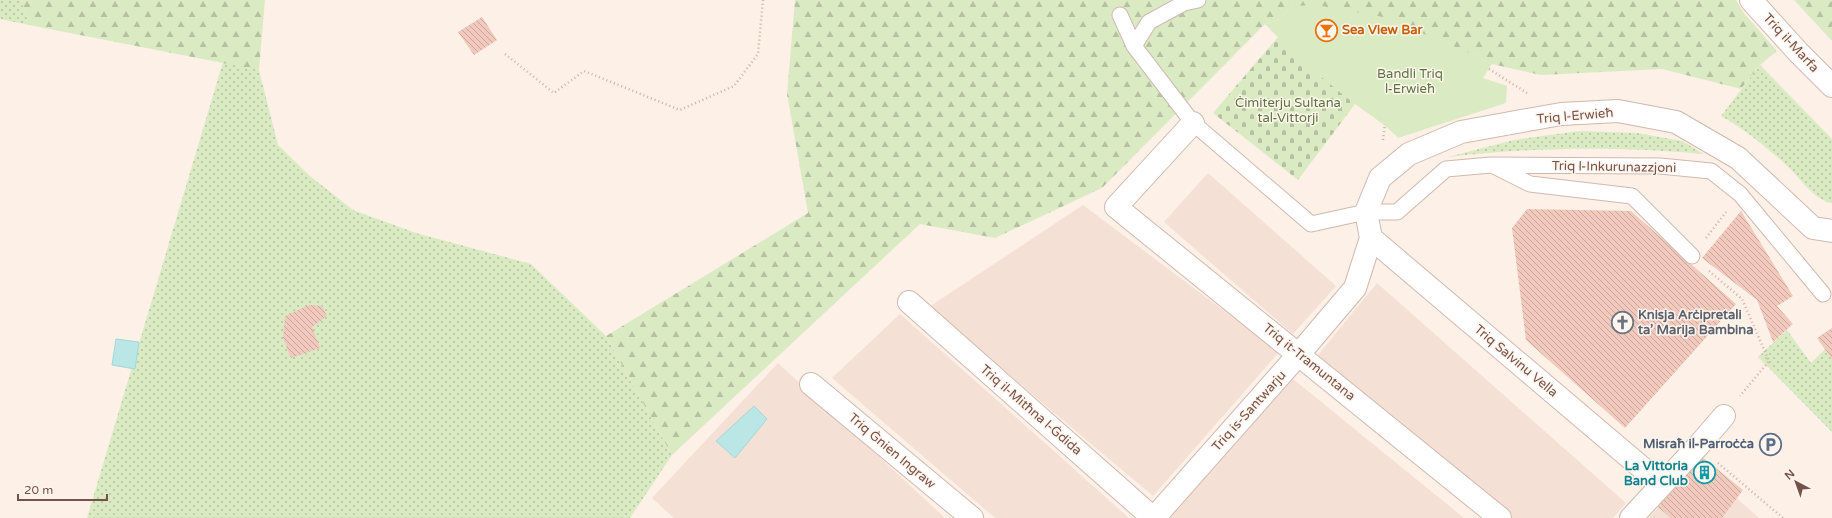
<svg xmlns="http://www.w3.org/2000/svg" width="1832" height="518" font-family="'Varela Round',sans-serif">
  <defs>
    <pattern id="grass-dots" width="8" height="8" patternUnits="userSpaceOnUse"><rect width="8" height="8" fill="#daebc4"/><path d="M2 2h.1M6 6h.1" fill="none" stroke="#b5c1a1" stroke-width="1.8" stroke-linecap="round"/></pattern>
    <pattern id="forest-firs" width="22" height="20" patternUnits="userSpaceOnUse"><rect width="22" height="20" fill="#daebc4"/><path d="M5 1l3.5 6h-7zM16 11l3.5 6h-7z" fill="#b5c1a1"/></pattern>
    <pattern id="cemetery-stones" width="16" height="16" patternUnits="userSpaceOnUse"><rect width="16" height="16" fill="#daebc4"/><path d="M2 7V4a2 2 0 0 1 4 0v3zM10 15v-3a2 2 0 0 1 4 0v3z" fill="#b5c1a1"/></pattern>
    <pattern id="building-back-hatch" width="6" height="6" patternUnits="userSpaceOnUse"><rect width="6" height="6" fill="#f2c9bd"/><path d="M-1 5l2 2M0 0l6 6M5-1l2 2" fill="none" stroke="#c9a69c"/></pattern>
  </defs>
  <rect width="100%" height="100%" fill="#fdf0e6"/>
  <path fill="#f4e0d4" d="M1208,173L1336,286L1293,334L1164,222Z
    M1083,205L1279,352L1153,496L929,307Z
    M1377,283L1626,503L1613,518H1505L1314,360Z
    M900,314L1129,518H995L832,378Z
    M778,363L945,518H674L652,498Z
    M1293,379L1464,518H1170Z
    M1696,462L1759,518H1649Z"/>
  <path fill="url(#grass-dots)" d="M0,0H21L29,25L0,19Z
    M223,62L259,70L278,145L310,176L353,210L416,233L531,264L606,336L672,455L630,518H87Z
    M1760,65L1832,139V203C1813,200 1799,176 1785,164C1765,146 1744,129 1721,116Z
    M1579,131L1637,133L1682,141L1704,154C1619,146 1533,147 1448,157L1514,140Z
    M1787,330L1811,363L1825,349L1832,359V432L1758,357Z"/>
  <path fill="url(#forest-firs)" d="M21,0H265L259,70L29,25Z
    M795,0H1736L1743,12L1777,51L1760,65L1741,89L1662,69L1541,75L1492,64L1475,55L1293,6L1279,20L1265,24L1102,188L995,238L920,224L672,455L606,336L808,213L787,94Z
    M1794,0H1832V41Z"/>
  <path fill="url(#cemetery-stones)" d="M1278,37L1355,104L1298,180L1213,113Z"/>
  <path fill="#daebc4" d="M1316,5L1383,17L1475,55L1492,64L1483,78L1507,86L1506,103L1398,138C1384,123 1371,116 1355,104C1325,81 1291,51 1265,24L1279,20L1293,6Z"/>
  <path fill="#bae7e5" stroke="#a0d9d8" d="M116,339L139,342L135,369L112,365Z
    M754,406L767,419L735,458L716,441Z"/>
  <path fill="url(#building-back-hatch)" d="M482,17L497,40L474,55L458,32Z
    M1527,209L1631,211L1736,304L1625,428L1526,340L1512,228Z
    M1741,211L1793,296L1777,306L1793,324L1773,342L1757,300L1702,258Z
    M309,305L322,306L327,316L312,327L320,348L291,358L283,338L285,316Z
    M1832,328V359L1817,338Z
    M1701,456L1743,490L1722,518H1671L1658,507Z"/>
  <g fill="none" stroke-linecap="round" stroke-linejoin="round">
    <defs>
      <path id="service" d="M1120,15L1134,46L1193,123L1311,224L1366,212H1397L1446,169L1491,165L1660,166L1711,171L1740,194L1823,294
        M1134,46L1149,22L1184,3L1198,0
        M1494,166L1530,184L1632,196L1692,256"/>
      <path id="minor" d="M1193,123L1116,207L1500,518
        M1371,238L1661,484
        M909,302L1153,518
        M811,384L972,518
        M1154,518L1299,354L1355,288L1371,238L1366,212L1380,178L1409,154L1461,132L1561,114L1618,111L1676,122L1738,158L1813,228L1832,231
        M1631,518L1699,445L1724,416"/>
      <path id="secondary" d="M1751,0L1798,52L1832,86"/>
    </defs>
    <use href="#service" stroke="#d1b8ae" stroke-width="17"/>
    <use href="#minor" stroke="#d1b8ae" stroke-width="24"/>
    <use href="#secondary" stroke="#d4b7ac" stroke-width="24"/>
    <path stroke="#d8aca0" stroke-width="2.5" stroke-dasharray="1 3" stroke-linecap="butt" d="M505,54L554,93L584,71L680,110L734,86L758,54L763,0
      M1489,69L1527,93
      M1383,140L1385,124
      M1706,238L1726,212
      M1709,271L1742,299L1769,361L1740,396
      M1718,463L1783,518"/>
    <use href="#service" stroke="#fff" stroke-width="15"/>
    <use href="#minor" stroke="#fff" stroke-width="22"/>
    <use href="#secondary" stroke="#fff" stroke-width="22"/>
  </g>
  <defs>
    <symbol id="bar-ring" viewBox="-11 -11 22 22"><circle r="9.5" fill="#fff5ed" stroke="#e8710a" stroke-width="1.5"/><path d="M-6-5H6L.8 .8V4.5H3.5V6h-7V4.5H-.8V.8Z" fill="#e8710a"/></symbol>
    <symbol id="church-ring" viewBox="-11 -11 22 22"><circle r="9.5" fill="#fff5ed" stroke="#6b7280" stroke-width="1.5"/><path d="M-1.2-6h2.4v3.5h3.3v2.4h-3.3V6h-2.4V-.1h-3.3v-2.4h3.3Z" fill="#6b7280"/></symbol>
    <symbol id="parking-ring" viewBox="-11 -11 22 22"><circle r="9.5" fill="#fff5ed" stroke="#5c6f8a" stroke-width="1.5"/><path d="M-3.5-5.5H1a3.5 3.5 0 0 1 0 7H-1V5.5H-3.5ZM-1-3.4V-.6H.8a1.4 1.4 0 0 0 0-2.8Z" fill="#5c6f8a"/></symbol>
    <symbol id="building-ring" viewBox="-11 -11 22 22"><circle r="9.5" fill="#fff5ed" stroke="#0f9aa8" stroke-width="1.5"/><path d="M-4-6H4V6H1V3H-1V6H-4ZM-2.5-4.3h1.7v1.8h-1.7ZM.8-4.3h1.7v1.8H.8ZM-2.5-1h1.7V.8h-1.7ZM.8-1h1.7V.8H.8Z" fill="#0f9aa8"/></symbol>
  </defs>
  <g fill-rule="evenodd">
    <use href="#bar-ring" x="1314" y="18" width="25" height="25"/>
    <use href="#church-ring" x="1610" y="310" width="25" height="25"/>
    <use href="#parking-ring" x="1758" y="432" width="25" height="25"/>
    <use href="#building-ring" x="1692" y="460" width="25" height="25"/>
  </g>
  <g text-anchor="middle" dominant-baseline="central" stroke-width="3" stroke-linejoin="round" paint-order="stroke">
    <g font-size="13" font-weight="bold" fill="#c56008" stroke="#fff5ed" text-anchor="start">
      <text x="1342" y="30">Sea View Bar</text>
    </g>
    <g font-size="13" fill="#76524a" stroke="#fff5ed">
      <text transform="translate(1791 43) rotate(47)">Triq il-Marfa</text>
      <text transform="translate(1575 116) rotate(-5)">Triq l-Erwieħ</text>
      <text transform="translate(1614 167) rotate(1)">Triq l-Inkurunazzjoni</text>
      <text transform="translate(1516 361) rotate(40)">Triq Salvinu Vella</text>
      <text transform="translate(1309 362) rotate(39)">Triq it-Tramuntana</text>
      <text transform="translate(1031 410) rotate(41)">Triq il-Mitħna l-Ġdida</text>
      <text transform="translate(1249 411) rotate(-48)">Triq is-Santwarju</text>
      <text transform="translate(892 451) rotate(40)">Triq Ġnien Ingraw</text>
    </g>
    <g font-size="13" fill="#59763f" stroke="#fff5ed">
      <text x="1410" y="74">Bandli Triq<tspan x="1410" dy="15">l-Erwieħ</tspan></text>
      <text x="1288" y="103">Ċimiterju Sultana<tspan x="1288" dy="15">tal-Vittorji</tspan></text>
    </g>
    <g font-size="13" font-weight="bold" fill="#5b616d" stroke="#fff5ed" text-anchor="start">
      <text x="1638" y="315">Knisja Arċipretali<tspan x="1638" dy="15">ta’ Marija Bambina</tspan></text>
    </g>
    <g font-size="13" font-weight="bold" fill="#4e5e75" stroke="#fff5ed" text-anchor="end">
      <text x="1754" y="444">Misraħ il-Parroċċa</text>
    </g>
    <g font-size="13" font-weight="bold" fill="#0d838f" stroke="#fff5ed" text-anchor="end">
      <text x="1688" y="466">La Vittoria<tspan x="1688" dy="15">Band Club</tspan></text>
    </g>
  </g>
  <g transform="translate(1796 482) rotate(319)" stroke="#fff5ed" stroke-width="3" paint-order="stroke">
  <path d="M0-3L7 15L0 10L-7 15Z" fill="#76524a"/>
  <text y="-6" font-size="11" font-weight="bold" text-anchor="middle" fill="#76524a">N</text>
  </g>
  <path d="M18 494v6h89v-6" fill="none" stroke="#76524a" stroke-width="2"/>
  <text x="24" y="494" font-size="12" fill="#76524a" stroke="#fff5ed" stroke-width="3" paint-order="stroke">20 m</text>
</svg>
